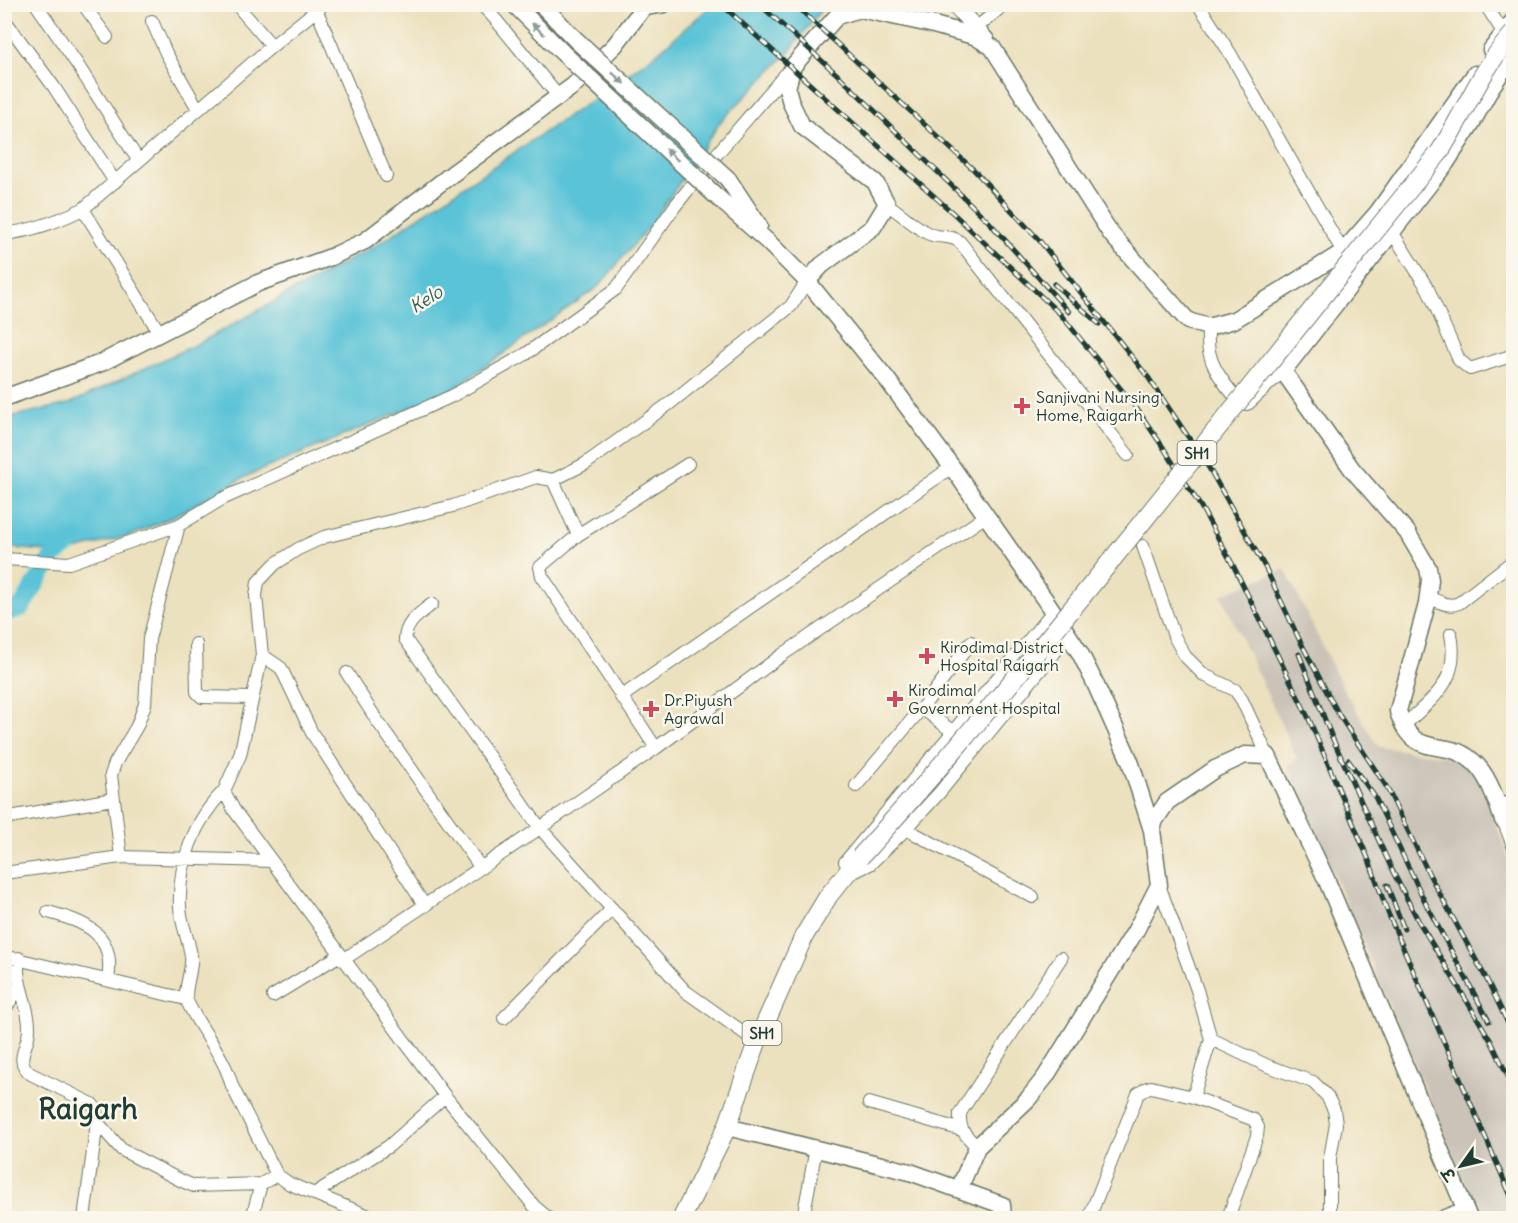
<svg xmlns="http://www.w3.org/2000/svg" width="1518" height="1223" font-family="Delius,'Playpen Sans Deva',sans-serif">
  <rect width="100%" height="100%" fill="#fbf7ec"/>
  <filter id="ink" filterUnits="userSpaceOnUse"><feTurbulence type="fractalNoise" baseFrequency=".0167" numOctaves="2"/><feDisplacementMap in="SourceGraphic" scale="12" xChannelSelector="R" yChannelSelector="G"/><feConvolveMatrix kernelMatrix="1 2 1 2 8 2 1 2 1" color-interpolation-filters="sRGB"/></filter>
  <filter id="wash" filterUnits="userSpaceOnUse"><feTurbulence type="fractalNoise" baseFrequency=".008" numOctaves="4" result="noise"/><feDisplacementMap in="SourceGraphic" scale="24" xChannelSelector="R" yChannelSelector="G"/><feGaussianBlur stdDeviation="1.35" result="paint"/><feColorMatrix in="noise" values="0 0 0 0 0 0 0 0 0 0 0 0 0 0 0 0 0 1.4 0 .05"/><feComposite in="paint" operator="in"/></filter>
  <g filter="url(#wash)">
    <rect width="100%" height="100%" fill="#ece1be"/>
    <path fill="#cbc3b8" d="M1285,569L1345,692L1379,747L1460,758L1476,772L1513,869V1218H1479L1288,766L1297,758L1221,595Z"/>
    <path fill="#5ac3d7" stroke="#3c8086" stroke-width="1.5" d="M712,5H825L788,53L721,121L655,219L598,287L450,391L245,477L172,517L132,535L64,553L5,547L4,418L69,404L203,341L380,243L586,104L657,53Z"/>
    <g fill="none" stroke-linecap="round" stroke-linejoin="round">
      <path stroke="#5ac3d7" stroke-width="18" d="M4,613L21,608L53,556L78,538"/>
    </g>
  </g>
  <g filter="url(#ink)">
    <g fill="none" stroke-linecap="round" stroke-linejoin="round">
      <defs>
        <path id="street" d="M36,4L77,64L138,160
          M83,4L107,37
          M236,4L272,46
          M481,4L496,20L558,96
          M1198,4L1230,53L1343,252
          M1485,4L1503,32
          M317,11L386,176
          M4,19L54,87L115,182
          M152,21L166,53L198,109
          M976,28L1005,4
          M887,204C900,213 913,225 927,233C938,239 950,234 960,242L1128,455
          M83,209L159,332
          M1392,232L1428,289L1459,360L1470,369L1514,355
          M4,234C33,231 58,221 83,209L272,46L324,4
          M1208,327C1208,336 1207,347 1210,355C1213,369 1233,399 1246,404L1249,403L1283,371
          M553,480L578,535
          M1143,546L1174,636L1185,656L1204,675L1235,690L1242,700L1268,756
          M4,559L69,563L179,525L222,499L452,396L526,354L616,289L675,206L716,155L790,69
          M1428,597C1438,601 1448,608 1459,603L1513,561
          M432,604C420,614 406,621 405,639L540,828L685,991L757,1042
          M196,644L197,692L202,697L252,698
          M262,655L281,668L312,733L425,906
          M347,673L376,719L481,868
          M621,697L952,467
          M922,708L953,732
          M1402,727C1434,697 1460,682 1451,634
          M656,748L542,576L540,567L578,535L688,464
          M856,786L922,708L971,642
          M224,791C194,820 178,865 180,907C181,924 189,940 191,956C193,969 183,991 187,1001C200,1030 224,1054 232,1086L277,1175L290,1184L374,1218
          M4,818L113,799
          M1503,820L1514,848
          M906,829L940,792L1069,635
          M121,857L111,775L115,763L137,726L145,704L149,639L179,525
          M845,862L1053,611
          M4,873L121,857L271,861
          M848,875L870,864L906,829L1033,897
          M1159,885L1197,990L1211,1039L1193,1097
          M48,912C85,922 116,933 108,980
          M4,956L186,999
          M19,958C14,982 29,1003 29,1027C30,1047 12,1059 31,1074L92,1104L96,1109L97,1122L84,1218
          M343,960L540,828L656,748L782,655L986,516
          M273,996L340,955
          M4,1011L20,985
          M504,1018L612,909
          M1211,1039L1268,1066L1313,1082L1327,1096L1334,1110L1336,1124L1330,1158V1218
          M869,1103L962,1130
          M97,1122L122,1150L182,1181L194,1186L261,1184
          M977,1147C965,1134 959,1131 960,1113L1061,958
          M314,1194L389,1146L445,1096
          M252,1218L261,1184L277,1175
          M548,1218L534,1206L445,1096L234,810L224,791L240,755L262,655L256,596L258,582L275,564L298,549L324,537L453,506L536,477L553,480L585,464L669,404L791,306L807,281
          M803,1218L816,1148
          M1089,1218L1138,1094L1147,1088L1151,1087L1193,1097L1254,1120L1258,1127L1257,1136L1228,1218"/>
        <path id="secondary" d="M514,4L563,53
          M541,4L575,39
          M636,4L644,7L664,4
          M954,4L986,40
          M1491,50L1514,20
          M1514,54L1492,86L1473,121L1446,163L1283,371L1352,469L1407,532L1428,568L1430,580L1427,604L1398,711C1412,761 1443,737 1470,759C1488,772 1496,800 1503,820L1514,816
          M728,179L759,226
          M715,195L768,242L807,281L886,378L952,467L1048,604L1080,653L1094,681L1130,761L1152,830
          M807,281L822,265L873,227L887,204L875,182L802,126L791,103L787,88L793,66L837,16L860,9L930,24L974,36L992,47L1111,234L1188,321L1208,327L1234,320L1343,252L1378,212L1475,74
          M4,398L101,363L258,283L331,257L365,241L452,174L573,86L615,45L644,7
          M1499,808L1514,803
          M727,1127L910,1172L1002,1205L1003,1218
          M959,1189L977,1147L1028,1099L1046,1076L1136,930L1159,885L1152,830L1155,820L1167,802L1215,769L1245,755L1268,756L1327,881L1469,1218
          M1445,1218L1465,1210"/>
        <path id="primary" d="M682,1218L727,1127L757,1042L804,936L829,895L860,857"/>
      </defs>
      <use href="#street" stroke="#677664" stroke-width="14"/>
      <use href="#secondary" stroke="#677664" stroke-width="19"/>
      <use href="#primary" stroke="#677664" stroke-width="20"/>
      <use href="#street" stroke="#fff" stroke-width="12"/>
      <use href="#secondary" stroke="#fff" stroke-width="16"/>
      <use href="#primary" stroke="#fff" stroke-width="18"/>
      <defs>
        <path id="rail" d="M721,4L954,214L1061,315L1134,405L1163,447L1201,507L1234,567L1309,719L1370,863L1388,913L1514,1203
          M759,4L840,77L989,222L1069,312
          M794,4L974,170L1039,240L1148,377L1209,468L1266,569L1299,639L1339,715L1386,786L1430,876L1487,980L1514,1036
          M1054,284L1099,324
          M1299,654L1331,735L1393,872L1419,922L1491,1041L1514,1089
          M1348,760L1375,797L1427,906L1489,1021
          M1387,885L1404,929"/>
      </defs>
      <use href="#rail" stroke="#1f3d34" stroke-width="5"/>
      <use href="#rail" stroke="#fbf7ec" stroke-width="3" stroke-dasharray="9" stroke-linecap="butt"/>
      <defs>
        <path id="secondary-bridge" d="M575,39L728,179
          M563,53L715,195"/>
        <path id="primary-bridge" d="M860,857C1064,631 1246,387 1439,153C1465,113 1481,68 1514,33"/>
      </defs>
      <use href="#secondary-bridge" stroke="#677664" stroke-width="19" stroke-linecap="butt"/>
      <use href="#primary-bridge" stroke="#677664" stroke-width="20" stroke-linecap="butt"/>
      <use href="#secondary-bridge" stroke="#fff" stroke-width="16"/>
      <use href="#primary-bridge" stroke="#fff" stroke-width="18"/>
    </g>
    <defs><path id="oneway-solid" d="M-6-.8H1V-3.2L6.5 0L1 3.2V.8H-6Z" transform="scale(1.5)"/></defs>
    <g fill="#8f9e9a">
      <use href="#oneway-solid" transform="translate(538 29) rotate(-136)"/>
      <use href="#oneway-solid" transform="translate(618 78) rotate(42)"/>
      <use href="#oneway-solid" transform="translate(672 155) rotate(-137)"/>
    </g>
  </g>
  <g fill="#d1495b" stroke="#fbf7ec" stroke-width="2">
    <path d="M1019 397h6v6h6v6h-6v6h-6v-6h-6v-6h6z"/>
    <path d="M924 647h6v6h6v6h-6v6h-6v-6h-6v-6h6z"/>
    <path d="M892 690h6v6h6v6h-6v6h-6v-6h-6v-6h6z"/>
    <path d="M648 700h6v6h6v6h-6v6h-6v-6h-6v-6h6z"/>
  </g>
  <g text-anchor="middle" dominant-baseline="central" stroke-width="5" stroke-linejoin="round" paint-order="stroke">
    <g fill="#fbf7ec" stroke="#61756b" stroke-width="1.5">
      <rect x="1177.5" y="441" width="39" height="24" rx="4.5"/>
      <rect x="742.5" y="1021" width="39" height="24" rx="4.5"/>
    </g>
    <g font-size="15" font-weight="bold" fill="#1f3d34">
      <text x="1197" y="453">SH1</text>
      <text x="762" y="1033">SH1</text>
    </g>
    <g font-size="16" fill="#1f3d34" stroke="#fbf7ec" text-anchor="start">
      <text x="1036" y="397">Sanjivani Nursing<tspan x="1036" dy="18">Home, Raigarh</tspan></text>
      <text x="940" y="647">Kirodimal District<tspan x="940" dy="18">Hospital Raigarh</tspan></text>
      <text x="908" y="690">Kirodimal<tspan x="908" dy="18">Government Hospital</tspan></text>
      <text x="664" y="700">Dr.Piyush<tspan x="664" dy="18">Agrawal</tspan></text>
    </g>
    <g font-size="18" font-style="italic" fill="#2e5e5d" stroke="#fbf7ec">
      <text transform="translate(426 299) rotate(-32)">Kelo</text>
    </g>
    <g font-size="28" font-weight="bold" fill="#1f3d34" stroke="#fbf7ec">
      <text x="88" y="1109">Raigarh</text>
    </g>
  </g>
  <rect width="1518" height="1223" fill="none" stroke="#fbf7ec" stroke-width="24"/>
  <g transform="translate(1461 1166) rotate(236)" stroke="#fbf7ec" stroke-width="4.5" paint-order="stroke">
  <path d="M0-4.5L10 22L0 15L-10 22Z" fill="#1f3d34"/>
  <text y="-9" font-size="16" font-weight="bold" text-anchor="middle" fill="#1f3d34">उ</text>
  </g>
</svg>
